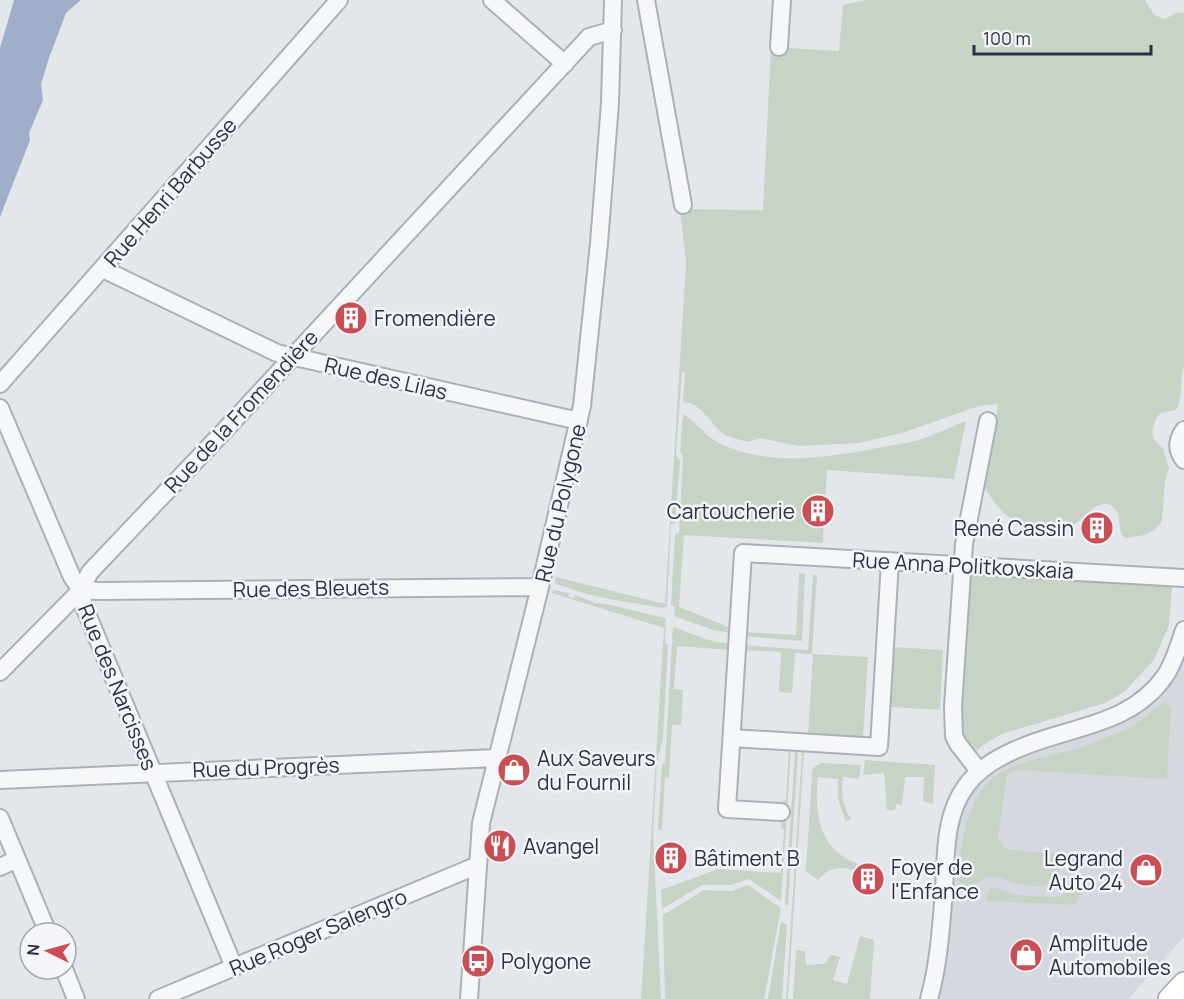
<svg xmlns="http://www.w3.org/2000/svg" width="1184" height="999" font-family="Manrope,sans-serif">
  <rect width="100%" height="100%" fill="#e3e6eb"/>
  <path fill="#d6d8e0" d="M1184,630V937L1128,999H929L948,828L979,771L1148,695Z"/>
  <path fill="#c7d4c5" d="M867,0H1145L1154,15L1165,19L1178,12L1184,13V365C1179,381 1184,397 1176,410L1161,413L1156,418L1152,432L1154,439L1163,449L1169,468L1165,481L1162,521L1156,529L1145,535L1125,538L1121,533L1118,513C1115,508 1109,503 1103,504C1089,507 1081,523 1068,528C1051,533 1023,526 1009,517C999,510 991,498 985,488L998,404L979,406L902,433L859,443L798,446L760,438L749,442C741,440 728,438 721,432C710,423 702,403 683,402L685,372L682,371L676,454L680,461L675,524H671L667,606L664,608C641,604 618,601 595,596C582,593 568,587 555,584L556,577L665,604L686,262L680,209L763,210L771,47L839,51L843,5Z
    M683,414C696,422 705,436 719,443C770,468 833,457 887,446C897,444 908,443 919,440C935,435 950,427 966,421L954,479L827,470L825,507H816L815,515L824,516L823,543L684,535L679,607L731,628L727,630L731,633L713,630L674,616L675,607L671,605L675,534L679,533L683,457L680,451Z
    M963,565L1173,577L1169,625L1154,660L1125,691L1105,703L1002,734L983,745L968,758L958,744Z
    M799,573L805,574L802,641L742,636L743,632L796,635Z
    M813,574L817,575L812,654L868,657L863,737L808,734L813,654L795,653L792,693L779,692L781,652L741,650L742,645L808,650Z
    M553,590L569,593L568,596L574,598L575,595L595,603L606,604L665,618L666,620L665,644H668L663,738L657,763L653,831L661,999H641L664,628L552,593Z
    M673,627L712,641L730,644V650L677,646L674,689L683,690L681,725H672L669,778H665L662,830H658L662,764H665Z
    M892,647L943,650L940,710L889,707Z
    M1165,701L1171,709L1167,779L1014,770L1007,775L998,839L1005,849L1063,855C1059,887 1046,890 1017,883C1009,882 1002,877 994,877C982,875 981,883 972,885C968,886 962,885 958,885C961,848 963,811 988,782C1003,764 1059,754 1082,747C1096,742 1111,736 1124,730C1140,723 1152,711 1165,701Z
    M789,749L791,750L781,901L749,879L731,885H702L662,909L661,890L718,869L781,873L784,829H781L782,820H784L783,801L786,799Z
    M795,752H798L788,906L785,904Z
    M802,752H804L788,999H786Z
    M865,760L935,765L933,804L923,801L924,777H905L902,805L896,804L895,810H887L884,773L863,775Z
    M821,763L861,765L859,779L843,777C841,793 842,805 851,819L846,822L838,799V779L818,777C814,812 819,851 857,863L855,871C841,865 828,868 818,880L806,871L812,773L813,768Z
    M748,885L781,908L764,999H665L663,915L704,890L732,891Z
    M992,887L1019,895L1049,897H1060L1075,887L1083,893L1076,900V905L986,901L987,895Z
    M781,921L787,925L782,999H768Z
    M860,936L874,940L870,999H793L796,950L805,951L806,965L824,964L831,955L840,957L833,980L847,984Z"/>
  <path fill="#a0afc9" d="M14,0H81L66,13L49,58L41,84L43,100L29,133L30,140L0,217V48Z"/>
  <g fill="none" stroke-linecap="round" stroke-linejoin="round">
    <defs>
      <path id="minor" d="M492,0L565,64
        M646,0L683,205
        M779,47L782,0
        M103,269L277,353L579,421
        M0,384L339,0
        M0,408L72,577L81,590L83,604L234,967
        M1184,430C1177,440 1176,450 1184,460
        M81,590L100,591L540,587
        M0,672L81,590L90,572L225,430L589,37L613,30
        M732,738L879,747L890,561
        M979,771L958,744L954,736L953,706L964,544L988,421
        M0,780L496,758
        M781,812L727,809L743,553L1184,578
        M0,818L48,933
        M0,867L17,859
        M64,969L76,999
        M158,999L478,865
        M469,999L481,823L540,587L582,406L599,243L610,103L613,0
        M929,999C939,963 941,927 944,891C946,855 944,816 966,786C978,769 995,759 1013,751C1065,726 1129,728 1165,676C1174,663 1179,645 1184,630"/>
      <path id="major" d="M1169,999L1184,983"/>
    </defs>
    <use href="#minor" stroke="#acb0b9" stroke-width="20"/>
    <use href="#major" stroke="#a3a9b6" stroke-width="24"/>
    <use href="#minor" stroke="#f6f7f9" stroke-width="16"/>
    <use href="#major" stroke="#fff" stroke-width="21"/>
  </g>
  <defs>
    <symbol id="building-disc" viewBox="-11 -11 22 22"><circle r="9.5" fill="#ca4e53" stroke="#f3f5f8"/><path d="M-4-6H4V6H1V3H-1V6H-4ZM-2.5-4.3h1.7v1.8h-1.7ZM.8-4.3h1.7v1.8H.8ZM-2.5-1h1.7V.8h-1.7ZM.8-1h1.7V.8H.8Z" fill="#fff"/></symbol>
    <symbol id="shop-disc" viewBox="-11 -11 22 22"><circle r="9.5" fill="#ca4e53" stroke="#f3f5f8"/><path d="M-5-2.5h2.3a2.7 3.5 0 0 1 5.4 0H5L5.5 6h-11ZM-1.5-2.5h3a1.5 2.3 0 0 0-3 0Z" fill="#fff"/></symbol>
    <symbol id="restaurant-disc" viewBox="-11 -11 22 22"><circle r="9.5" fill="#ca4e53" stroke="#f3f5f8"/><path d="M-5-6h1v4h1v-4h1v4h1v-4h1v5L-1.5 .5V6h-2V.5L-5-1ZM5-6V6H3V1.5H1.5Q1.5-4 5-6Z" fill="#fff"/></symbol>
    <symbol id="bus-disc" viewBox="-11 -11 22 22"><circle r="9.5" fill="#ca4e53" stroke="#f3f5f8"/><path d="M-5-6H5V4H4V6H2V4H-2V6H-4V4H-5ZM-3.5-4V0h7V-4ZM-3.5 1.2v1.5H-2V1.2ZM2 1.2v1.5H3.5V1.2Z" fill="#fff"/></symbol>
  </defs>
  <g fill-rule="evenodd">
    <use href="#building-disc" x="332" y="299" width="38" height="38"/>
    <use href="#building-disc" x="799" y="492" width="38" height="38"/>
    <use href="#building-disc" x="1078" y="509" width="38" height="38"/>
    <use href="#shop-disc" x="495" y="751" width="38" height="38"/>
    <use href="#restaurant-disc" x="481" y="827" width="38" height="38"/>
    <use href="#building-disc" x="652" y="839" width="38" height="38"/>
    <use href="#shop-disc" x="1127" y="851" width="38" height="38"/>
    <use href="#building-disc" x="849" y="860" width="38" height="38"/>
    <use href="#shop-disc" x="1007" y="936" width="38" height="38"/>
    <use href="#bus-disc" x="459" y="942" width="38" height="38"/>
  </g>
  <g text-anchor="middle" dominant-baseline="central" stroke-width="5" stroke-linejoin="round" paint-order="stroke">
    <g font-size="21" fill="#2c3143" stroke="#f3f5f8">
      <text transform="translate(170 192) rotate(-49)">Rue Henri Barbusse</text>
      <text transform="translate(386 378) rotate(13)">Rue des Lilas</text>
      <text transform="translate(241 411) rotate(-47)">Rue de la Fromendière</text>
      <text transform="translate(560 503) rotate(-77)">Rue du Polygone</text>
      <text transform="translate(963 565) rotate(3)">Rue Anna Politkovskaia</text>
      <text transform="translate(311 588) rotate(-1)">Rue des Bleuets</text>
      <text transform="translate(118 687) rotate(68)">Rue des Narcisses</text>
      <text transform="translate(266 767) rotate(-2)">Rue du Progrès</text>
      <text transform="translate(318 932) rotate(-23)">Rue Roger Salengro</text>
    </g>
    <g font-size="21" fill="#2c3143" stroke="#f3f5f8" text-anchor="start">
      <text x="374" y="318">Fromendière</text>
      <text x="795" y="511" text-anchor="end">Cartoucherie</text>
      <text x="1074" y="528" text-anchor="end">René Cassin</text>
      <text x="537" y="758">Aux Saveurs<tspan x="537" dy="24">du Fournil</tspan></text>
      <text x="523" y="846">Avangel</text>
      <text x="694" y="858">Bâtiment B</text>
      <text x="1123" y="858" text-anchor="end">Legrand<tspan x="1123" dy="24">Auto 24</tspan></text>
      <text x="891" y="867">Foyer de<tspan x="891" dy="24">l'Enfance</tspan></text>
      <text x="1049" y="943">Amplitude<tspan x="1049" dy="24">Automobiles</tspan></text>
      <text x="501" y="961">Polygone</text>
    </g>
  </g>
  <g transform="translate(48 951) rotate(275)"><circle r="28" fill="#f3f5f8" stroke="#a3a7b0" stroke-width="1.5"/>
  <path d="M0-4.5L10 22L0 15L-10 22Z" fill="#ca4e53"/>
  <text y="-9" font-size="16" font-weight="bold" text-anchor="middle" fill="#2c3143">N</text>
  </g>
  <path d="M974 45v9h177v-9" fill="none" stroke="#2c3143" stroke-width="3"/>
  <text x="983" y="45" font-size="18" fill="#2c3143" stroke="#f3f5f8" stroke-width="4.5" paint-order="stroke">100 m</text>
</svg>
